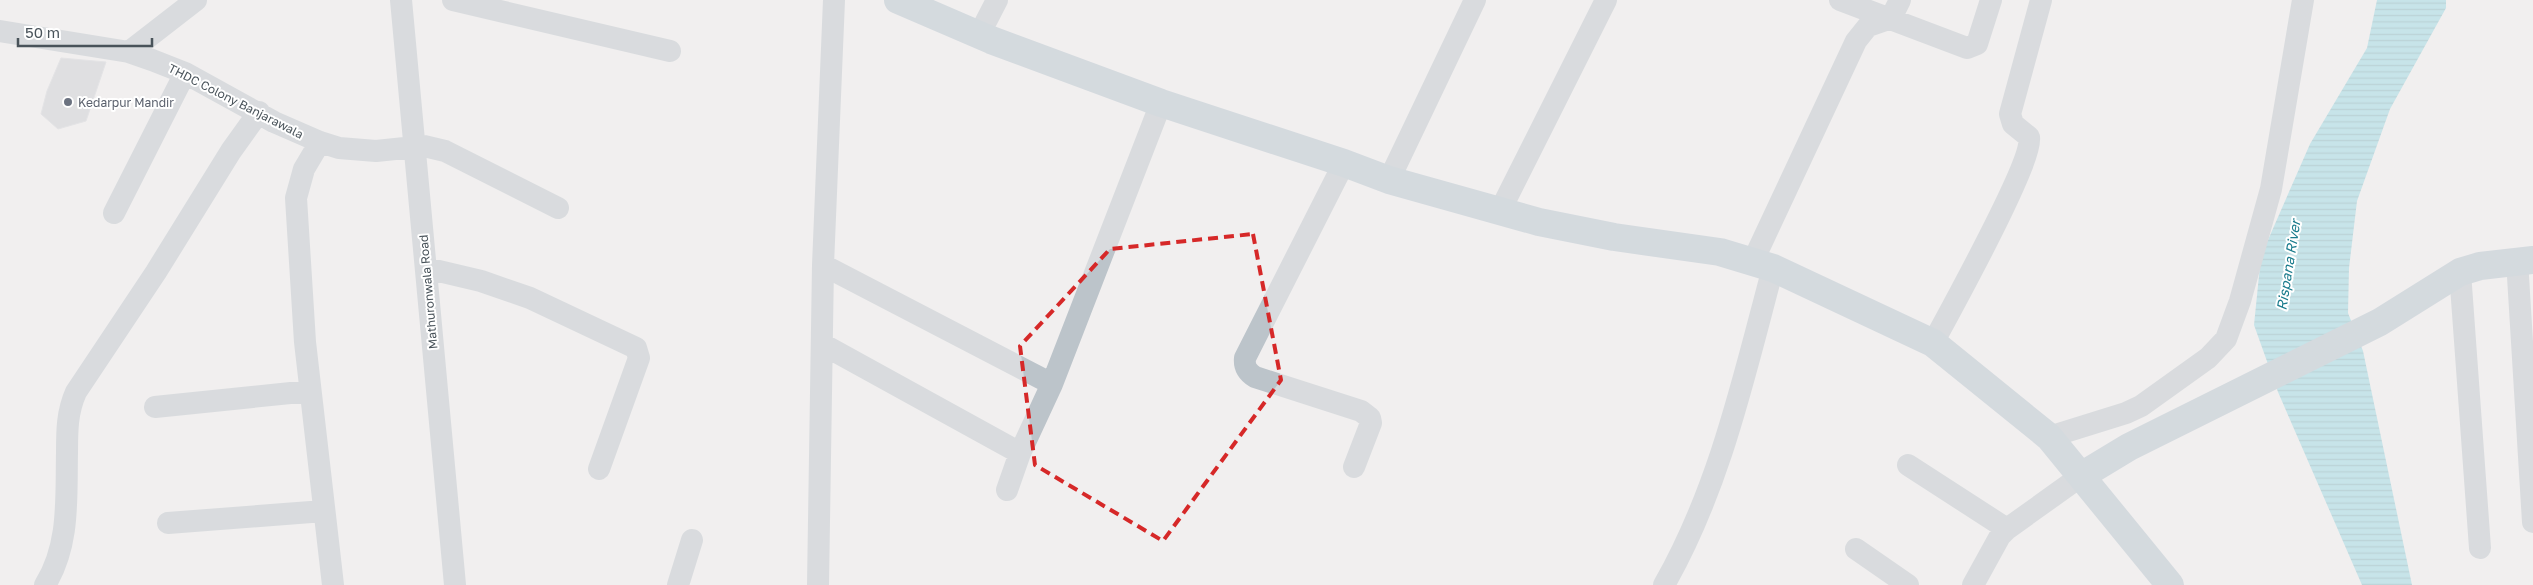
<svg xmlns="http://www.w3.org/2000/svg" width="2533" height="585" font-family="'Golos Text',sans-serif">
  <defs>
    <pattern id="water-rules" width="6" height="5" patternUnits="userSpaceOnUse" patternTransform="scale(1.25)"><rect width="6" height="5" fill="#94d7e2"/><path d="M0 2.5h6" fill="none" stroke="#7bb1ba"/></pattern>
  </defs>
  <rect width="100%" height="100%" fill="#f1efef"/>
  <path fill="url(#water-rules)" d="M2377,0H2446V8L2390,109L2357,201L2349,268L2348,313L2363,351L2412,585H2362L2278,392L2254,325L2261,256L2310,144L2367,48Z"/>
  <path fill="#c9ccd1" stroke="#d4d6da" d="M61,58L106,62L86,121L58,129L41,114L47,91Z"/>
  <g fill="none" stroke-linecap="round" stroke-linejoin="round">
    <path stroke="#bcc4ca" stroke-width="22" d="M401,0L455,585
      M453,0L670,51
      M1840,0L1967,48L1977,44L1991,0
      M0,31L129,52L152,60L185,73L274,122L320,142L339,148L376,151L424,146L445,151L558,208
      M979,35L997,0
      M129,52L196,0
      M320,142L304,169L296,198L305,342L333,585
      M1344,163L1245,358C1244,367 1247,372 1255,377L1361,411L1370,418L1371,423L1354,467
      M1389,180L1475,0
      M1500,211L1606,0
      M114,213L185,73
      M2517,260L2533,522
      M1753,261L1856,41L1868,26L1891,18L1900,0
      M823,265L1052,384L1161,103
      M426,268L481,281L530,298L636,348L639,358L599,469
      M2460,272L2480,548
      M1933,343C1949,313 2034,160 2029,137L2013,124L2010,114L2041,0
      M822,344L1020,453
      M155,407L310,391
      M2049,437L2126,413L2141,406L2208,358L2226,339L2240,301L2271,189L2303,0
      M1908,465L2007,529
      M1007,490L1020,453L1052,384
      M168,523L324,511
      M1856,549L1908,585
      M45,585C70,545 66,498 67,453C67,431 67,412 76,392L156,272L231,151L259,112
      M678,585L692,540
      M818,585L823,265L834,0
      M1664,585C1720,487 1744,376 1773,268
      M1973,585L2000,536L2007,529L2081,476"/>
    <path stroke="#b2c0cb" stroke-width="28" d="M898,0L991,40L1161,103L1344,163L1389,180L1539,222L1614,237L1720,252L1773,268L1933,343L2049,437L2170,585
      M2081,476L2129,447L2380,322L2460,272L2480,266L2533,260"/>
  </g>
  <path d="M0 0H2533V585H0ZM1253,234L1281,380L1163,541L1035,465L1020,346L1110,249Z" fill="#f1efef" fill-opacity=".55" fill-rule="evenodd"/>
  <path fill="none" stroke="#d62828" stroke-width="4" stroke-dasharray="10 6" stroke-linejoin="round" d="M1253,234L1281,380L1163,541L1035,465L1020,346L1110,249Z"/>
  <circle fill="#6b7280" stroke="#fff" stroke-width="2" cx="68" cy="102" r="5"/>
  <g text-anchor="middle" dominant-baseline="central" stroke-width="4" stroke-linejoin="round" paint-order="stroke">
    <g font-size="12" fill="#49535a" stroke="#fff">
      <text transform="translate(236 101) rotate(27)">THDC Colony Banjarawala</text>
      <text transform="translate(428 292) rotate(-95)">Mathuronwala Road</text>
    </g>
    <g font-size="12" fill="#5b616d" stroke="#fff" text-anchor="start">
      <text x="78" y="102">Kedarpur Mandir</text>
    </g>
    <g font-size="14" font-style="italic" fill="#1b7c8d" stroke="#fff">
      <text transform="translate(2288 265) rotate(-81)">Rispana River</text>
    </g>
  </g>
  <path d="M18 38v8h134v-8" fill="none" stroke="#49535a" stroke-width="2.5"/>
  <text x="25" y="38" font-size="15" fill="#49535a" stroke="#ffffff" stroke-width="4" paint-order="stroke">50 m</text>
</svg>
